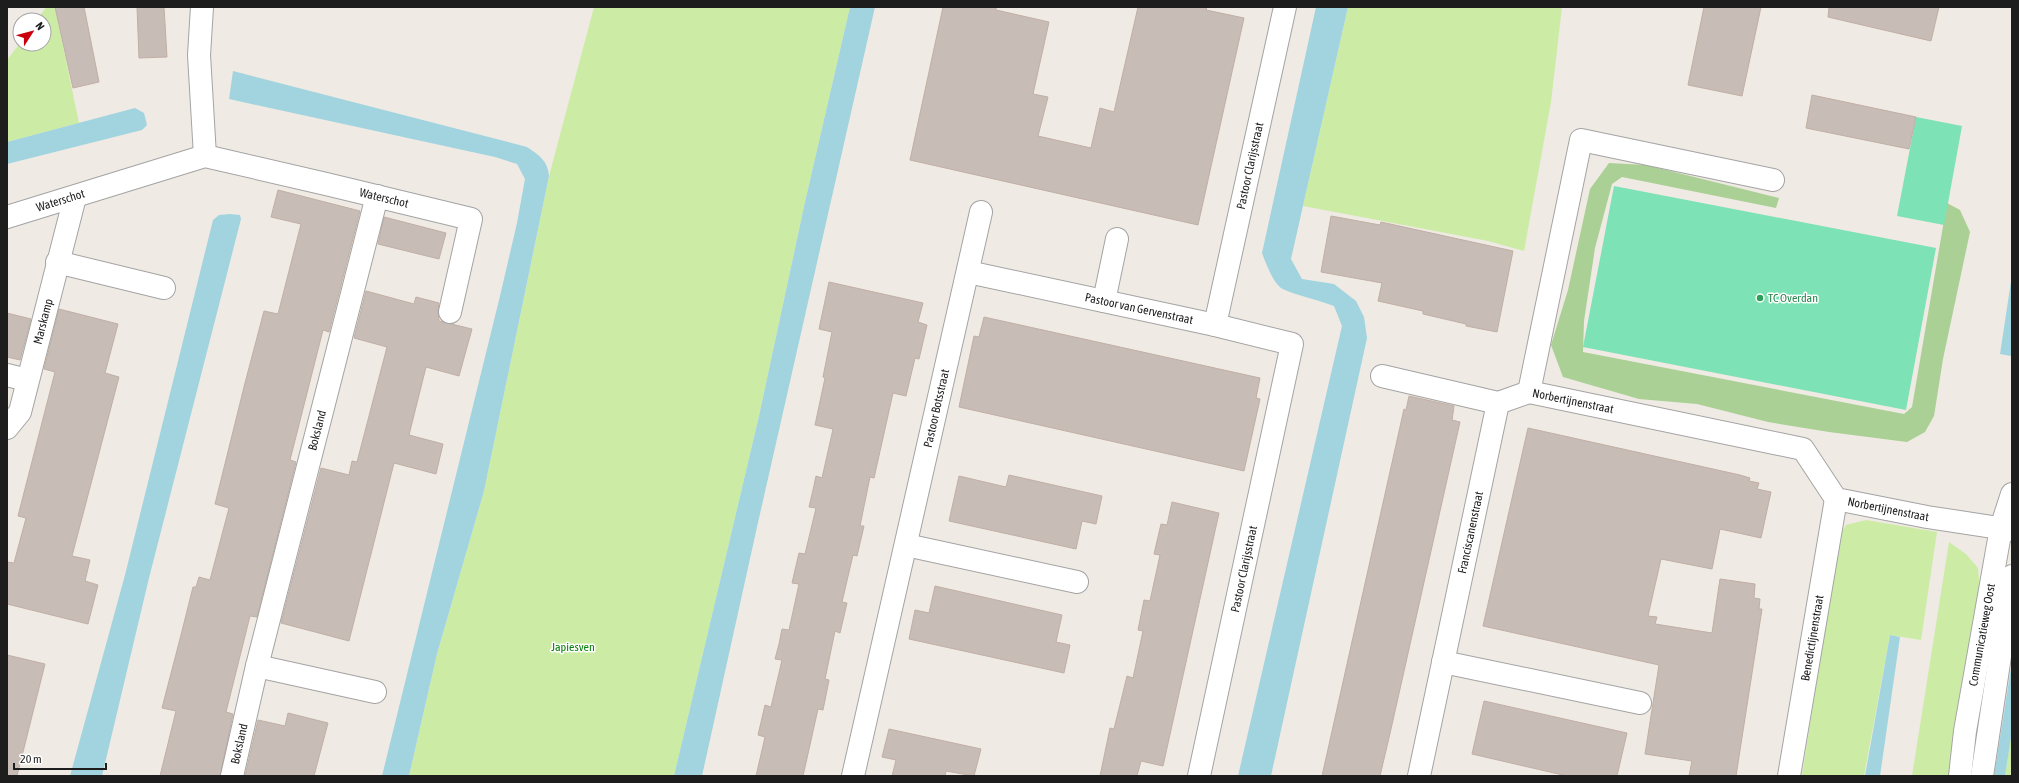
<svg xmlns="http://www.w3.org/2000/svg" width="2019" height="783" font-family="'Asap Condensed',sans-serif">
  <rect width="100%" height="100%" fill="#efeae3"/>
  <path fill="#cceca6" d="M46,7H55L79,123L7,142V60L20,43L44,44V20H37Z
    M594,7H850L805,202L759,416L674,776H409L437,654L484,491L549,176Z
    M1348,7H1562L1551,102L1524,251L1488,241L1303,206Z
    M1866,520L1937,532L1921,640L1890,635L1864,776H1802L1839,536L1846,525Z
    M1949,542L1966,554L1978,568L1980,593L1953,776H1912Z
    M2012,731V776H2005Z"/>
  <path fill="#aad095" d="M1609,163L1646,165L1779,198L1776,208L1622,177L1612,184L1595,248L1584,321L1583,352L1904,414L1912,407L1947,203L1960,210L1970,232L1943,359L1934,416L1925,432L1907,442L1829,432L1768,422L1697,404L1639,399L1563,377L1551,345L1568,290L1590,189Z"/>
  <path fill="#7de2b5" d="M1916,117L1962,126L1944,225L1897,216Z
    M1614,186L1936,248L1906,410L1583,347Z"/>
  <path fill="#a1d4df" d="M850,7H875L757,527L702,776H674L759,416L805,202Z
    M1316,7H1348L1291,259L1302,279L1334,284L1356,301L1364,317L1367,338L1271,776H1238L1342,326L1334,306C1324,302 1286,292 1281,288C1272,280 1266,264 1262,253Z
    M233,71L527,147C539,155 548,161 549,176L484,491L437,654L409,776H382L500,296L517,223L525,179L517,164L495,157L229,99Z
    M135,108L144,113L147,125L142,130L7,164V142Z
    M230,214L240,215L241,219L149,578L102,776H70L125,575L213,220L219,215Z
    M2012,275V349L2011,356L2000,354Z
    M1890,635L1900,637L1880,776H1865Z
    M2012,662V731L2005,776H1994Z"/>
  <path fill="#c7bcb6" stroke="#c1afa4" d="M55,7H84L99,82L73,88Z
    M137,7H164L167,57L139,58Z
    M943,7H996V10L1049,22L1033,94L1048,97L1038,136L1091,148L1100,108L1114,112L1138,7H1207L1206,10L1244,18L1198,225L910,160Z
    M1704,7H1761L1742,96L1688,85Z
    M1829,7H1939L1931,41L1828,17Z
    M1812,95L1916,117L1909,149L1806,128Z
    M278,190L360,211L329,332L323,330L290,460L296,462L257,617L250,616L226,712L233,714L220,776H160L176,711L162,708L181,635L193,587H196L199,577L210,580L229,508L215,504L245,383L264,311L278,314L301,224L271,217Z
    M1331,216L1380,225L1381,222L1513,251L1497,332L1466,326V324L1423,314V311L1378,301L1382,283L1321,272Z
    M384,217L446,233L439,259L378,244Z
    M829,282L923,303L918,322L927,325L919,359L915,358L906,396L893,393L874,478L870,477L860,526H864L857,556L853,555L842,602L847,603L840,633L835,631L825,679L829,680L823,710L818,709L803,776H756L765,737L758,735L765,705L771,707L782,660L775,659L779,644L782,629L789,630L799,584L792,583L799,553L805,554L816,508L809,507L813,490L816,476L822,478L833,429L815,425L825,378L823,377L832,332L819,329Z
    M366,291L414,304L416,297L439,303L438,310L439,321L472,329L459,376L426,367L409,435L443,444L436,474L394,463L349,641L281,623L321,468L349,475L352,461L357,462L387,347L354,338Z
    M59,309L118,324L105,373L119,377L72,556L90,560L85,581L98,585L88,624L7,604V562L14,563L26,518L18,516L55,372L44,369Z
    M7,313L31,319L20,360L7,357Z
    M984,317L1260,378L1256,398L1260,399L1244,471L959,407L974,336L979,337Z
    M1409,396L1454,406L1452,420L1460,422L1391,729L1380,776H1322L1404,409L1406,410Z
    M1528,428L1740,475L1750,478L1749,481L1759,483L1757,489L1771,492L1761,538L1720,529L1712,569L1661,559L1648,616L1657,617L1655,624L1712,633L1720,579L1755,584L1754,598L1760,599L1759,609H1762L1736,776H1689L1692,761L1645,754L1659,665L1483,626Z
    M1009,475L1102,496L1096,524L1082,521L1076,549L949,521L959,476L1006,487Z
    M1172,502L1219,513L1163,766L1141,761L1137,776H1100L1110,728L1114,729L1127,676L1133,678L1143,631L1138,630L1144,600L1150,601L1160,555L1154,554L1161,524L1167,525Z
    M935,586L1062,615L1056,642L1070,645L1064,673L909,639L915,610L929,613Z
    M7,655L45,664L17,776H7Z
    M1484,701L1627,733L1617,776H1567L1472,754Z
    M288,713L328,723L314,776H245L258,720L285,726Z
    M889,729L981,749L974,776L946,771L945,776H892L896,760L882,757Z"/>
  <g fill="none" stroke-linecap="round" stroke-linejoin="round">
    <defs>
      <g id="minor">
        <path d="M202,7L199,55L205,156"/>
        <path id="s1" d="M7,217L205,156L326,184L471,219L450,312"/>
        <path d="M57,262L164,288"/>
        <path id="s2" d="M968,272L1215,325L1292,344L1199,776"/>
        <path d="M1104,301L1117,239"/>
        <path id="s3" d="M1215,325L1285,7"/>
        <path d="M7,375L27,380"/>
        <path d="M1382,376L1498,403L1529,392"/>
        <path id="s4" d="M1529,392L1803,449L1836,499L1927,517L2012,530"/>
        <path d="M1529,392L1581,140L1773,180"/>
        <path id="s5" d="M7,428L20,412L75,197"/>
        <path d="M906,545L1077,582"/>
        <path d="M1443,662L1640,703"/>
        <path d="M257,666L375,692"/>
        <path id="s6" d="M232,776L257,666L377,196"/>
        <path id="s7" d="M853,776L981,212"/>
        <path id="s8" d="M1419,776L1498,403"/>
        <path id="s9" d="M1789,776L1836,499"/>
        <path id="s10" d="M1960,776L1965,731L2001,528L2012,494"/>
        <path d="M1982,776L2012,576"/>
      </g>
    </defs>
    <use href="#minor" stroke="#a4a4a4" stroke-width="24"/>
    <use href="#minor" stroke="#fff" stroke-width="22"/>
  </g>
  <circle fill="#2e9e5b" stroke="#fff" stroke-width="1.5" cx="1760" cy="298" r="4"/>
  <g text-anchor="middle" dominant-baseline="central" stroke-width="3" stroke-linejoin="round" paint-order="stroke">
    <g font-size="12" fill="#1d1d1d" stroke="#fff">
      <text stroke="none"><textPath href="#s3" startOffset="163">Pastoor Clarijsstraat</textPath></text>
      <text stroke="none"><textPath href="#s1" startOffset="391">Waterschot</textPath></text>
      <text stroke="none"><textPath href="#s1" startOffset="56">Waterschot</textPath></text>
      <text stroke="none"><textPath href="#s2" startOffset="175">Pastoor van Gervenstraat</textPath></text>
      <text stroke="none"><textPath href="#s5" startOffset="114">Marskamp</textPath></text>
      <text stroke="none"><textPath href="#s4" startOffset="45">Norbertijnenstraat</textPath></text>
      <text stroke="none"><textPath href="#s7" startOffset="377">Pastoor Botsstraat</textPath></text>
      <text stroke="none"><textPath href="#s6" startOffset="356">Boksland</textPath></text>
      <text stroke="none"><textPath href="#s4" startOffset="393">Norbertijnenstraat</textPath></text>
      <text stroke="none"><textPath href="#s8" startOffset="249">Franciscanenstraat</textPath></text>
      <text transform="translate(1244 569) rotate(-78)">Pastoor Clarijsstraat</text>
      <text stroke="none"><textPath href="#s10" startOffset="143">Communicatieweg Oost</textPath></text>
      <text stroke="none"><textPath href="#s9" startOffset="140">Benedictijnenstraat</textPath></text>
      <text stroke="none"><textPath href="#s6" startOffset="33">Boksland</textPath></text>
    </g>
    <g font-size="12" fill="#27864d" stroke="#fff" text-anchor="start">
      <text x="1768" y="298">TC Overdan</text>
    </g>
    <g font-size="12" fill="#07800a" stroke="#fff">
      <text x="573" y="647">Japiesven</text>
    </g>
  </g>
  <rect width="2019" height="783" fill="none" stroke="#1d1d1d" stroke-width="16"/>
  <g transform="translate(32 32) rotate(54)"><circle r="19" fill="#ffffff" stroke="#a5a5a5"/>
  <path d="M0-3L7 15L0 10L-7 15Z" fill="#ca000c"/>
  <text y="-6" font-size="11" font-weight="bold" text-anchor="middle" fill="#1d1d1d">N</text>
  </g>
  <path d="M14 763v6h92v-6" fill="none" stroke="#1d1d1d" stroke-width="2"/>
  <text x="20" y="763" font-size="12" fill="#1d1d1d" stroke="#ffffff" stroke-width="3" paint-order="stroke">20 m</text>
</svg>
